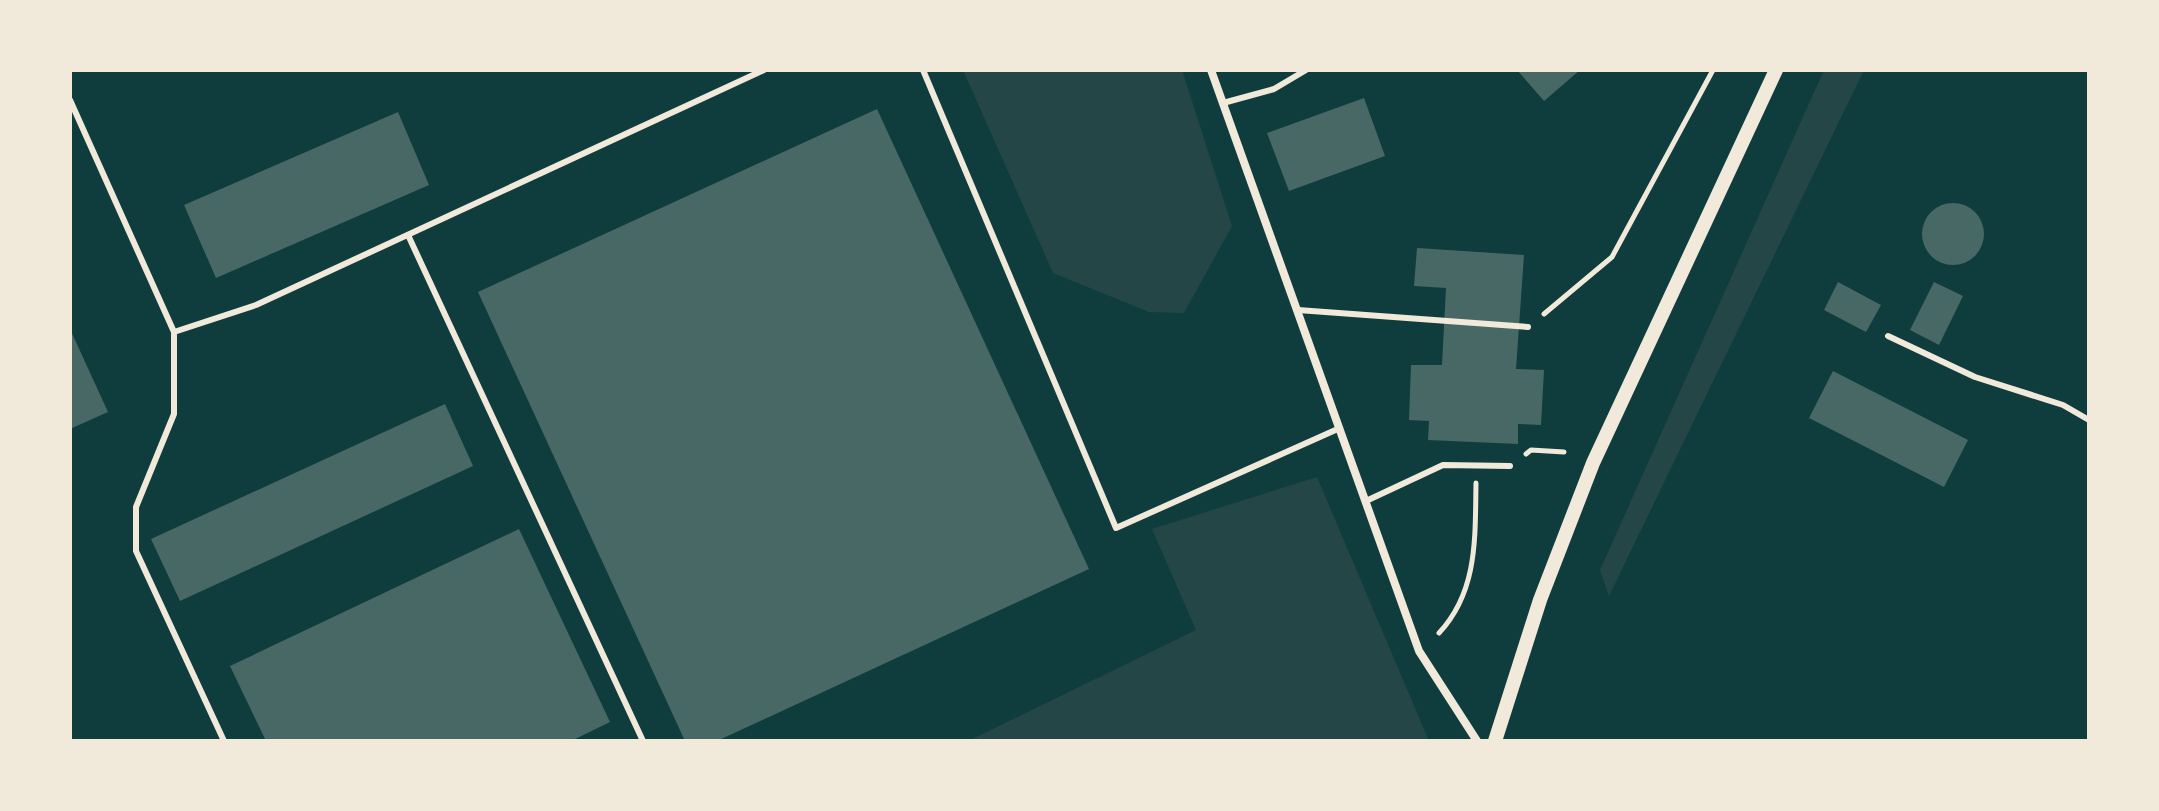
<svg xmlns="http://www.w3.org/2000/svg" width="2159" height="811" font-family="Inter,sans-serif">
  <rect width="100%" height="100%" fill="#0f3d3e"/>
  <path fill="#244646" d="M963,70H1182L1232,226L1184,313L1149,312L1053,273Z
    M1824,70H1864L1609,596L1600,570Z
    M1317,477L1429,741H968L1196,630L1152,529Z"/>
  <path fill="#486865" d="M1517,70H1580L1544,101Z
    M1364,98L1385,156L1289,191L1267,133Z
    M877,109L1089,569L717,741H685L478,292Z
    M398,112L429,185L216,278L184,205Z
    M1922 234a31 31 0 1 1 62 0a31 31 0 1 1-62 0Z
    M1417,248L1524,255L1516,369L1544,370L1541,425L1518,424V444L1428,440L1429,421L1409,420L1411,365H1442L1446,288L1414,286Z
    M1838,282L1881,305L1866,332L1824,310Z
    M1934,282L1963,296L1939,345L1910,330Z
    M70,329L108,412L70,429Z
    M1833,371L1968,440L1944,487L1809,418Z
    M445,404L473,466L180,601L151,539Z
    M519,529L610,722L571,741H266L230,666Z"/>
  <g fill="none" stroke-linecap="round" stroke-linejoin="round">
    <path stroke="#f1e9da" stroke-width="5" d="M1544,314L1612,257L1713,70
      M1526,454L1531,450L1564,452
      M1439,633C1478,591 1475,538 1476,483"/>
    <path stroke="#f1e9da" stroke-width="6" d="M923,70L1116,528L1340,428
      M70,100L174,332L256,305L764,70
      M1223,103L1274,89L1306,70
      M408,235L643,741
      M1298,310L1528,327
      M174,332V414L136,507V551L224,741
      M1888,336L1975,377L2063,405L2089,420
      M1366,501L1443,465L1510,466"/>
    <path stroke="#f1e9da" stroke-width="8" d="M1211,70L1419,651L1477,741"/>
    <path stroke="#f1e9da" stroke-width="14" d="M1495,741L1540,600L1593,463L1776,70"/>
  </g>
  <rect width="2159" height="811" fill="none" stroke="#f1e9da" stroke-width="144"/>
</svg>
